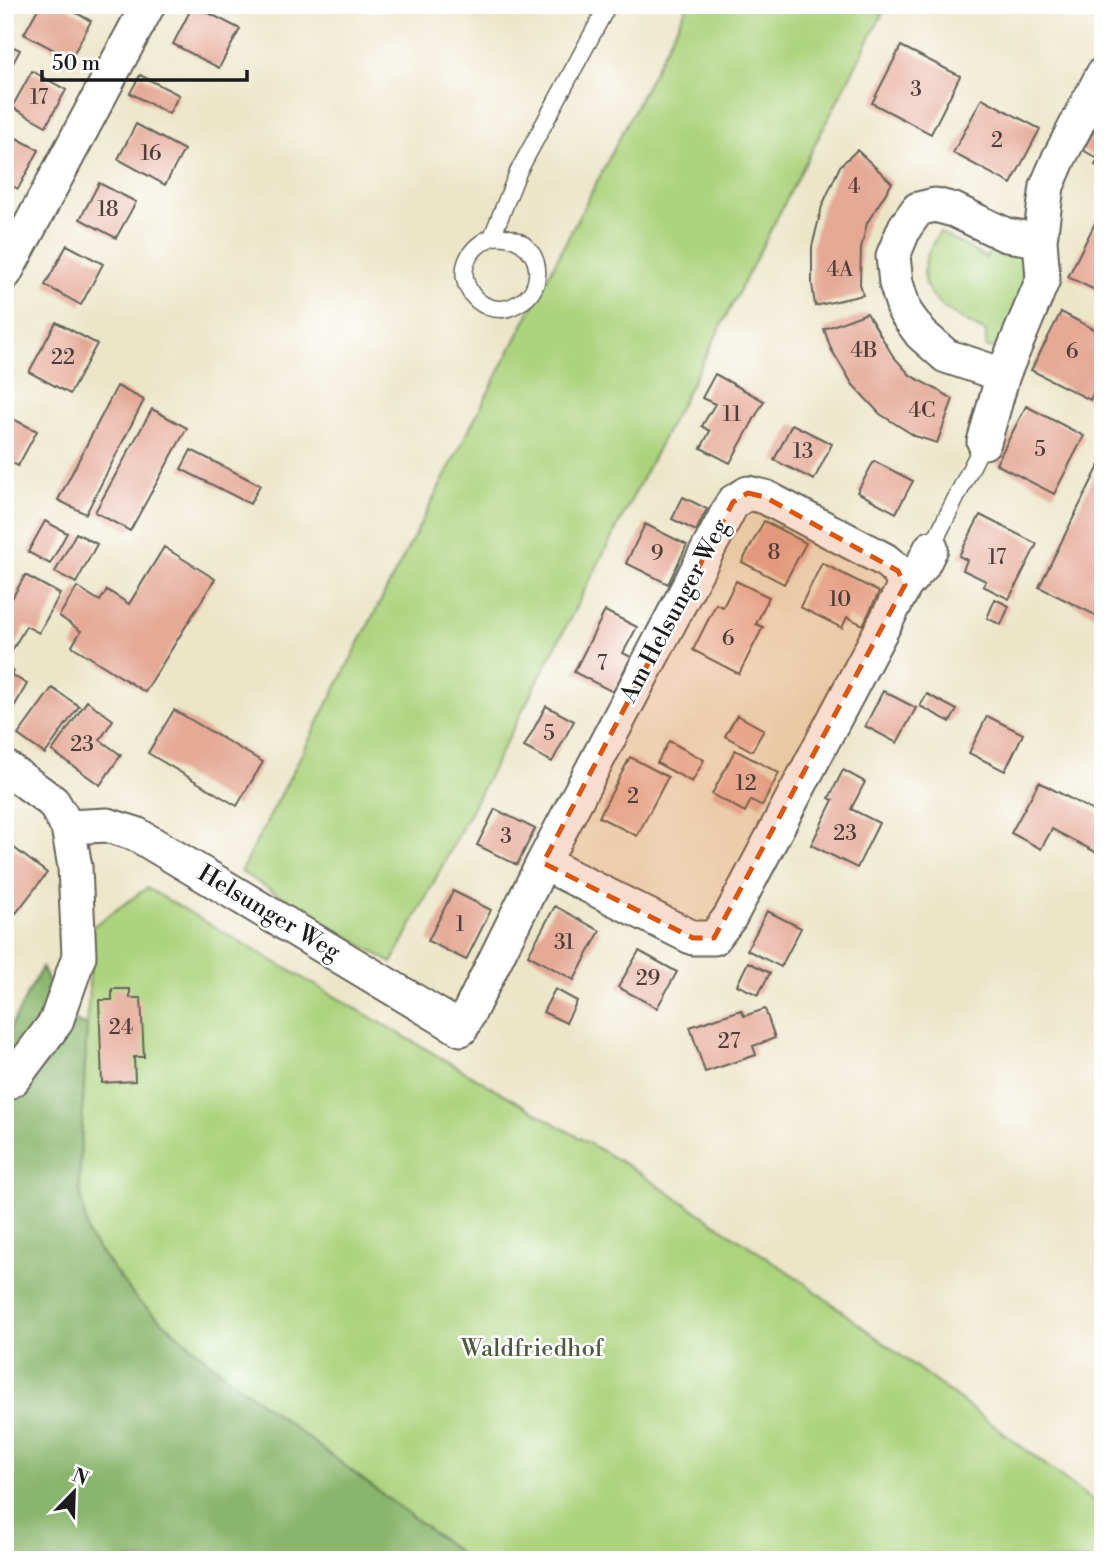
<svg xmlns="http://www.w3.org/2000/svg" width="1108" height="1565" font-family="'Libre Bodoni',serif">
  <rect width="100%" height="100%" fill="#fff"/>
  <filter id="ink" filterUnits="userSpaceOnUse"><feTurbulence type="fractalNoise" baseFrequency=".0143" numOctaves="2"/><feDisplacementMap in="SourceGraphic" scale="14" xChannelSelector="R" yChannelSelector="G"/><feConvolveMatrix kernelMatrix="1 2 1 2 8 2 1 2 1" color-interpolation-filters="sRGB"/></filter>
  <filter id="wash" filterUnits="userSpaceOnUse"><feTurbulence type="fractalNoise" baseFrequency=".00686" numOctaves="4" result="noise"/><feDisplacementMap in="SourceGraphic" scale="28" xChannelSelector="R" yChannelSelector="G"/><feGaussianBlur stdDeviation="1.57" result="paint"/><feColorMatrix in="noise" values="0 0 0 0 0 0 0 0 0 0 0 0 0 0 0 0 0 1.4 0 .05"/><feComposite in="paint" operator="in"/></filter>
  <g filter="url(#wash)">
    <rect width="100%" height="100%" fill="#ece6c9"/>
    <path fill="#acd37d" stroke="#64784c" stroke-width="2" d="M688,5H887L392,963L241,872Z
      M940,232L986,258L995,241L1020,249L1031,259L1032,269L1006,334L996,348H986V332C939,309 901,287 940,232Z
      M147,888L630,1167L799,1279L1103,1508V1560H469L230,1379L137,1300L88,1236L79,1184L92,927Z"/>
    <path fill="#89b56c" stroke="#526844" stroke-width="2" d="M42,967L65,1017L87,1026L79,1184L88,1236L137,1300L230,1379L469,1560H5V1037Z"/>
    <g id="blocks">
      <path fill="#e5a996" d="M40,5H62L91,21L71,59L24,34Z
        M193,5L240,29L219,68L173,44Z
        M5,43L20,50L11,67L5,64Z
        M901,46L960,76L931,134L872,103Z
        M32,71L66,90L46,126L12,107Z
        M140,75L179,95L169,114L130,93Z
        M982,98L1040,129L1011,184L953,153Z
        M1103,114V169L1095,165L1098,159L1083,150Z
        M136,124L184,150L165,185L118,159Z
        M5,132L39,150L18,189L5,182Z
        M857,150L892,183L867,223L861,248L860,284L863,295L815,306L812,284V247L822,206L840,166Z
        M99,183L136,202L116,238L80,219Z
        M1097,219L1103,222V294L1068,277Z
        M67,245L103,264L81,305L45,285Z
        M1061,312L1103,334V374L1090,400L1031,370Z
        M867,313L893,356L910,375L953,399L937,443L915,436L880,414L853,385L831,349L824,329Z
        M56,322L97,344L70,394L29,372Z
        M715,374L764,401L730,463L701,448L710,431L702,426L715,404L702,398Z
        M117,386L144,400L86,514L58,500Z
        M1026,406L1084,436L1054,494L996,464Z
        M152,409L187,428L130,531L95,512Z
        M5,415L37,431L18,466L5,459Z
        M792,424L832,444L814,480L774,460Z
        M191,450L260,485L250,504L181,469Z
        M874,461L913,481L896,513L857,492Z
        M1099,466L1103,468V619L1039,587Z
        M683,497L707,509L696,531L672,519Z
        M980,515L1037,544L1009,599L983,586L986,581L963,570L967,560L959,556Z
        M45,521L67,533L50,564L28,552Z
        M764,521L806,543L784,584L742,562Z
        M645,524L687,545L668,584L626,563Z
        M76,533L97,544L76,583L55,572Z
        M164,547L215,579L145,692L72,646L81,631L59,616L77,587L100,601L107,590L129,604Z
        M822,563L879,592L863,625L847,617L842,628L800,607Z
        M25,575L60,594L39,633L26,626L5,663V611Z
        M736,581L769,597L756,624L763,627L739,674L693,650L716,604L723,607Z
        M995,599L1009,606L1001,625L987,618Z
        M605,611L637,627L623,653L631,657L613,692L574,672Z
        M5,665L14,671L12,675L27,684L10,714L5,711Z
        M52,688L79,706L45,754L18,735Z
        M883,691L916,708L897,743L865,726Z
        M927,694L957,710L950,722L920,706Z
        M87,701L113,720L100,740L121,755L100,785L52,751Z
        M546,706L574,721L552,762L524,747Z
        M174,710L263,762L237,806L148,753Z
        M737,715L764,730L752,751L725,736Z
        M987,716L1023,734L1005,771L969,753Z
        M669,741L704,760L692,782L657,763Z
        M735,750L779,773L762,806L751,800L745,812L712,794Z
        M630,757L668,777L637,836L599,817Z
        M843,770L865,782L851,809L879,823L857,868L811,845L833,800L829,798Z
        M1039,782L1103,816V856L1052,829L1041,849L1011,833Z
        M495,809L535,829L517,865L477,845Z
        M5,841L47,873L16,913L5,904Z
        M453,891L491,910L466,960L428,941Z
        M555,906L600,931L574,980L528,955Z
        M767,911L801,928L781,967L747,950Z
        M639,951L677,972L657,1008L618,987Z
        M748,962L770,973L758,995L737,985Z
        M112,989H130V998H141L144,1057H134L135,1081L102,1083L99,1000H112Z
        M555,989L577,1001L566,1023L543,1012Z
        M765,1009L775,1038L753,1046L756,1055L705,1072L690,1027L741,1010L744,1016Z"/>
    </g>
  </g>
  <g filter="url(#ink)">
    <use href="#blocks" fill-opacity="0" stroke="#656359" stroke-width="2"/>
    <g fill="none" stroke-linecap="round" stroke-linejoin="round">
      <defs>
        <path id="service" d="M492,237C519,233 543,254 536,282C534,291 527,299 519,303C478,329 435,263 492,237L518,172L608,5
          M931,548L984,442"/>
        <path id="minor" d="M5,273L148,5
          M1003,375L946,356L921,334L905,312L896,283L893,256L905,227L918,209L935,205L954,210L1006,235L1040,240
          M984,442L1003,375L1043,279L1040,240L1047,186L1059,158L1103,74
          M5,767L53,802L68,827L75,867L79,956L56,1022L13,1079L5,1084
          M68,827L107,825L136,834L461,1029L543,863L733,502L748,493L765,497L885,560L898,571L905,585
          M543,863L693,938H714L730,917L905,585L922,566L931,548"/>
      </defs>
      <use href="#service" stroke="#656359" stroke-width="19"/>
      <use href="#minor" stroke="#656359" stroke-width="37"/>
      <use href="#service" stroke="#fff" stroke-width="16"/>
      <use href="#minor" stroke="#fff" stroke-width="33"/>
    </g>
  </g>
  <path fill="#de560d" fill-opacity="0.2" stroke="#de560d" stroke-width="5" stroke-dasharray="14 9" stroke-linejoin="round" d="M748,493L765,497L898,571L905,585L714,938H693L543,863L733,502Z"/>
  <g text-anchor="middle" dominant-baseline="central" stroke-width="5" stroke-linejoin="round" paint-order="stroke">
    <g font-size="21" fill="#4e3f3a">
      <text x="916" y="90">3</text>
      <text x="39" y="98">17</text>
      <text x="997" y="141">2</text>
      <text x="151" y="154">16</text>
      <text x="854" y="187">4</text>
      <text x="108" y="210">18</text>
      <text x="840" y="270">4A</text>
      <text x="864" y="351">4B</text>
      <text x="1072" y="352">6</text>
      <text x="63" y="358">22</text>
      <text x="922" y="411">4C</text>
      <text x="732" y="415">11</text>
      <text x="1040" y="450">5</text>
      <text x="803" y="452">13</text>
      <text x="774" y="553">8</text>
      <text x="657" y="554">9</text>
      <text x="997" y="558">17</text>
      <text x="840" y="600">10</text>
      <text x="728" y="639">6</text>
      <text x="602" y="664">7</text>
      <text x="549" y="734">5</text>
      <text x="82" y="745">23</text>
      <text x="746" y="784">12</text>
      <text x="633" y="797">2</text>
      <text x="845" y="834">23</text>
      <text x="506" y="837">3</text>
      <text x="460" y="925">1</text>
      <text x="564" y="943">31</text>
      <text x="648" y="979">29</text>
      <text x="121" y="1028">24</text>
      <text x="729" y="1042">27</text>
    </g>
    <g font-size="24" fill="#1c1c1c" stroke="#fff">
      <text transform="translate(675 611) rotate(-62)">Am Helsunger Weg</text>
      <text transform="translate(269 913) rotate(31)">Helsunger Weg</text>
    </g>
    <g font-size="24" fill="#4e5c3e" stroke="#fff">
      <text x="532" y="1349">Waldfriedhof</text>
    </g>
  </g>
  <rect width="1108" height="1565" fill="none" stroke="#fff" stroke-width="28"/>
  <g transform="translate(74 1492) rotate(23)" stroke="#ffffff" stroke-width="5" paint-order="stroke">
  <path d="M0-5L12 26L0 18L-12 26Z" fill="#1c1c1c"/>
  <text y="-10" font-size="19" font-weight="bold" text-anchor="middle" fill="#1c1c1c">N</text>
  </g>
  <path d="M42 70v10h205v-10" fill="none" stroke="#1c1c1c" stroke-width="3.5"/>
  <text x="52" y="70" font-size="21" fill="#1c1c1c" stroke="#ffffff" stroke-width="5" paint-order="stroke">50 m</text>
</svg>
